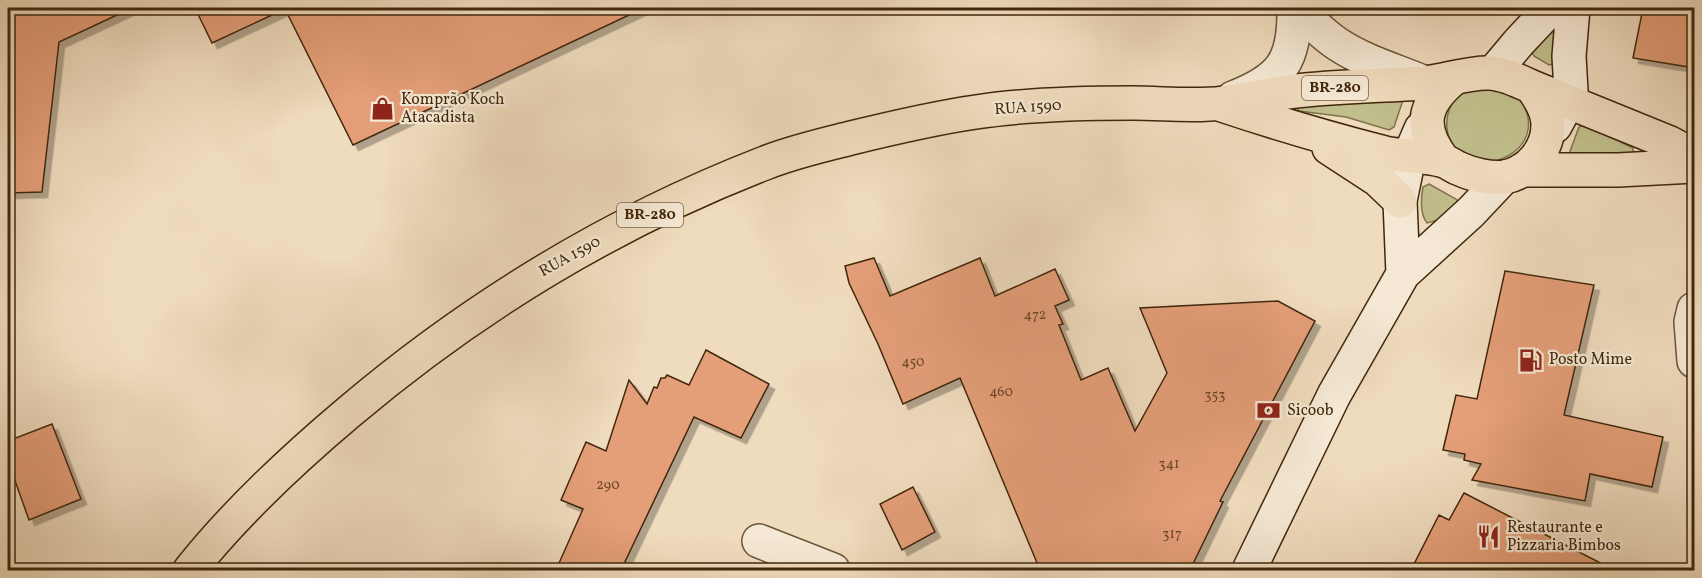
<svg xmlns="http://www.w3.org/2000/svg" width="1702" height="578" font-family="Vollkorn,serif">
  <defs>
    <filter id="shadow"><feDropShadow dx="5.5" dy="5.5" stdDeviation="0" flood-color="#0004"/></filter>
  </defs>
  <rect width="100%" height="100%" fill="#efdbbd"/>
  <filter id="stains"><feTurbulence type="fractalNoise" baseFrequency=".00333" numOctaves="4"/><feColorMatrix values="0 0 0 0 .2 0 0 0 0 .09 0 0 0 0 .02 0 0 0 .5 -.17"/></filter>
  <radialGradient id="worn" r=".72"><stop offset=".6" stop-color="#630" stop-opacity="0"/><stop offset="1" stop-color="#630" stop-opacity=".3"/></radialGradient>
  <path fill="#c0be8c" stroke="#80734c" stroke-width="1.5" d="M1557,23L1554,64L1549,65L1534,56L1531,50Z
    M1490,86L1519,97C1534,119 1532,142 1508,156C1502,159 1493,162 1486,162C1481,162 1477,159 1473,157C1468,155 1461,153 1456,149C1446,140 1445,122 1449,110C1456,91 1473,88 1490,86Z
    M1392,100H1401L1402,103L1394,127L1389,130L1346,117L1299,111L1297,108L1301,102L1364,103Z
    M1584,124L1633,148V153L1569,154L1579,127Z
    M1429,184L1456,199L1459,202L1442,219L1427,223C1420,214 1421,198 1423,187Z"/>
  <path fill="#e49e78" stroke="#41280c" stroke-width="1.5" filter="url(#shadow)" d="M8,8H132L59,42L42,192L8,193Z
    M195,8H644L353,145L285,9L212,43Z
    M1643,8H1695V68L1633,58Z
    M874,258L890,296L980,258L995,296L1055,269L1069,300L1055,306L1063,324L1059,325L1081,380L1108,368L1135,431L1167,373L1140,308L1278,301L1315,321L1220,501L1223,502L1190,570H1040L960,378L903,404L878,344L849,283L845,266Z
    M1505,271L1594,285L1564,415L1663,437L1652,487L1590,474L1585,501L1472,480L1481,464L1464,460L1465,454L1443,450L1456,395L1477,399Z
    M706,350L769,384L741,438L694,417L621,570H556L583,509L561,500L586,442L606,451L629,380L647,404L654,387L657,388L661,378H665L667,375L689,385Z
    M52,424L81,499L29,520L8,461V441Z
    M913,487L935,532L902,550L880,504Z
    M1464,493L1614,570H1411L1439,515L1449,520Z"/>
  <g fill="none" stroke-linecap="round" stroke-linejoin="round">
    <defs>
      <path id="street" d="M1297,8C1310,21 1323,35 1339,45C1365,62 1397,71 1425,83
        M1233,98C1282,79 1295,61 1294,8
        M1694,309L1691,322L1694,361
        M759,541L833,570"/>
      <path id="secondary" d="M1493,73L1519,42L1551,8
        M1555,126L1568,102L1571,91L1569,56L1573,8
        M1403,274L1400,201L1409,157L1421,129
        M1249,570L1334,395L1403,274L1471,212L1504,177"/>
      <path id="highway" d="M1222,105C1276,123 1330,139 1385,153C1403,157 1427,155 1444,161C1450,163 1454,167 1460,169C1473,175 1491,179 1505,177C1529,172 1548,150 1548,125C1548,111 1540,99 1532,87
        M1329,148L1378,180L1400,201
        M1443,160C1419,128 1422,105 1453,79
        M1522,170H1618L1694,166
        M190,570C236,512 292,460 349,412C473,307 613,222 765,163C792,152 823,145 851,138C892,128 934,118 976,112C1027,104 1081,103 1133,103C1162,103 1194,107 1223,103C1245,100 1267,95 1289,92C1334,86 1379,86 1424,83C1446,81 1468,72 1490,73C1505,74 1519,81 1532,87L1670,143L1694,156"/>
    </defs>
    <use href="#street" stroke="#6c5538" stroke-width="36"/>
    <use href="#secondary" stroke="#41280c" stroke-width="36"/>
    <use href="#highway" stroke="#41280c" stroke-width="36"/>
    <use href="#street" stroke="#f5e8d4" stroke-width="33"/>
    <use href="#secondary" stroke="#f5e8d4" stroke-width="33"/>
    <use href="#highway" stroke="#efdbbd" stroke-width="33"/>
  </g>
  <defs>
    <symbol id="shop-bare" viewBox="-9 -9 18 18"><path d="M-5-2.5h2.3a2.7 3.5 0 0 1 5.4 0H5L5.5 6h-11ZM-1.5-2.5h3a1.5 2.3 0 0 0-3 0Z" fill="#8f2418" stroke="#f5e8d4" stroke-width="2.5" paint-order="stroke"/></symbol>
    <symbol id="fuel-bare" viewBox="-9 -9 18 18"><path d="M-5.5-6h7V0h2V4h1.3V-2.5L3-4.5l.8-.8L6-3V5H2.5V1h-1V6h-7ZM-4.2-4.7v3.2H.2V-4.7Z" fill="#8f2418" stroke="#f5e8d4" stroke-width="2.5" paint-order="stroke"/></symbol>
    <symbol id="bank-bare" viewBox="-9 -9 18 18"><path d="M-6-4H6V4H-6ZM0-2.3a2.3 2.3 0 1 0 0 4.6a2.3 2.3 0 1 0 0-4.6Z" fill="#8f2418" stroke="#f5e8d4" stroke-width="2.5" paint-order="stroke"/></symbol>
    <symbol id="restaurant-bare" viewBox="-9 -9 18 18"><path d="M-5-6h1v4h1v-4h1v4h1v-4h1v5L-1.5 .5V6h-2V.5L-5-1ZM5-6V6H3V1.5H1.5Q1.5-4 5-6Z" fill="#8f2418" stroke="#f5e8d4" stroke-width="2.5" paint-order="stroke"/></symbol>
  </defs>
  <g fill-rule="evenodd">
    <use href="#shop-bare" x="366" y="92" width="33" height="33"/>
    <use href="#fuel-bare" x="1514" y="344" width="33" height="33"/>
    <use href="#bank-bare" x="1252" y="394" width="33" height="33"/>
    <use href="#restaurant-bare" x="1472" y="520" width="33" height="33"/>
  </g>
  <g text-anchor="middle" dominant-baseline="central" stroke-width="4.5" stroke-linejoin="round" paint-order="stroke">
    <g font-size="14" fill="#6a4627">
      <text x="1035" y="315">472</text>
      <text x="913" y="362">450</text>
      <text x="1001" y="392">460</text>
      <text x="1215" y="395">353</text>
      <text x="1169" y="464">341</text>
      <text x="608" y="485">290</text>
      <text x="1172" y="534">317</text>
    </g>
    <g fill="#f5e8d4" stroke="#776248" stroke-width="1.5">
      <rect x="1302" y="76" width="66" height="24" rx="4.5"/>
      <rect x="617" y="203" width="66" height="24" rx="4.5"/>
    </g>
    <g font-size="15" font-weight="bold" fill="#41280c">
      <text x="1335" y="88">BR-280</text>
      <text x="650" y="215">BR-280</text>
    </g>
    <g font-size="16" fill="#41280c" stroke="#f5e8d4" text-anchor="start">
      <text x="401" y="100">Komprão Koch<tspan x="401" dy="18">Atacadista</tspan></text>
      <text x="1549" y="360">Posto Mime</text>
      <text x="1287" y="411">Sicoob</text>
      <text x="1507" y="528">Restaurante e<tspan x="1507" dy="18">Pizzaria Bimbos</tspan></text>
    </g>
    <g font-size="16" fill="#41280c" stroke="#f5e8d4">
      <text transform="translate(1028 108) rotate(-4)">RUA 1590</text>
      <text transform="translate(570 257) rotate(-29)">RUA 1590</text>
    </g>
  </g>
  <rect width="1702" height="578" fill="none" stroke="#efdbbd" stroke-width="30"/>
  <rect x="9" y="9" width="1684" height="560" fill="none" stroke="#41280c" stroke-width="3"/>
  <rect x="15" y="15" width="1672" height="548" fill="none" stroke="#41280c" stroke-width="1.5"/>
  <rect width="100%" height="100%" filter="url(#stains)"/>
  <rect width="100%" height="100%" fill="url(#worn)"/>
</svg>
